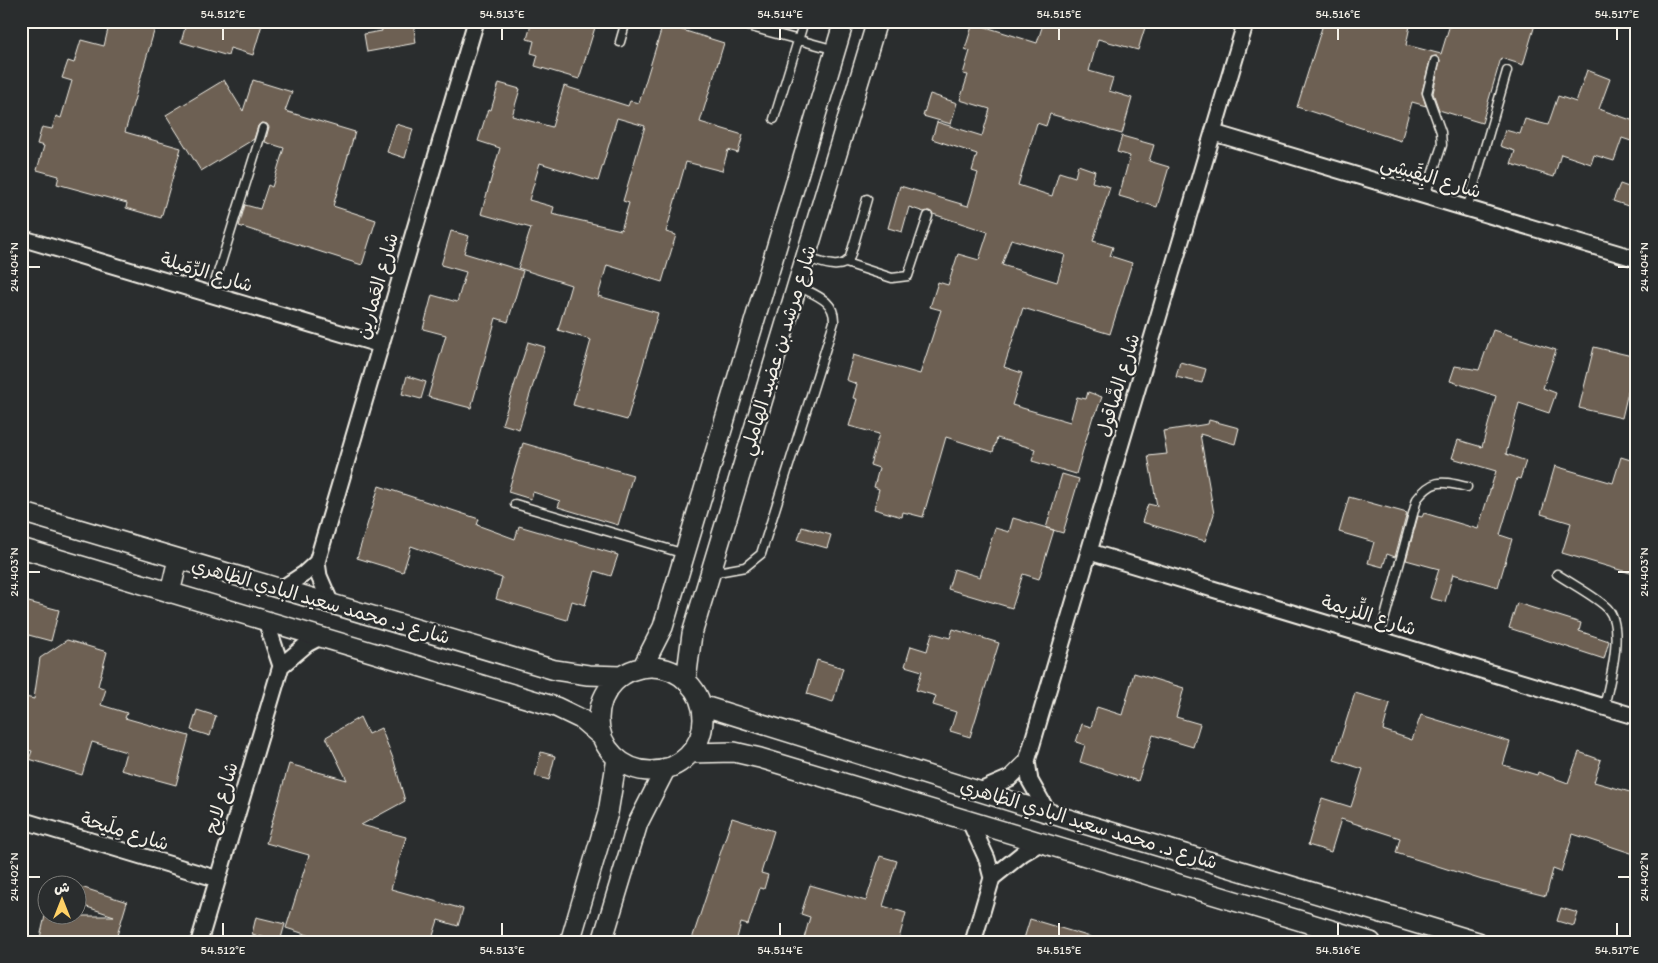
<svg xmlns="http://www.w3.org/2000/svg" width="1658" height="963" font-family="Itim,'Playpen Sans Arabic',sans-serif">
  <rect width="100%" height="100%" fill="#2a2d2e"/>
  <filter id="ink" filterUnits="userSpaceOnUse"><feTurbulence type="fractalNoise" baseFrequency=".02" numOctaves="2"/><feDisplacementMap in="SourceGraphic" scale="10" xChannelSelector="R" yChannelSelector="G"/><feConvolveMatrix kernelMatrix="1 2 1 2 8 2 1 2 1" color-interpolation-filters="sRGB"/></filter>
  <g filter="url(#ink)">
    <path fill="#6d6053" stroke="#f4f1e8" fill-rule="evenodd" d="M110,21H157L125,132L181,148L161,218L126,208L127,203L57,184L59,176L37,170L44,146L37,144L42,127L52,129L56,116L61,118L72,81L62,78L68,61L74,63L81,40L104,46Z
      M187,21H263L253,55L230,48L228,56L181,42Z
      M380,21H413L416,43L367,52L364,34L382,31Z
      M532,21H597L579,79L535,66L538,55L531,53L534,41L527,39Z
      M1044,21H1147L1138,50L1098,39L1089,71L1113,78L1109,91L1132,98L1122,134L1050,114L1046,126L1037,123L1018,185L1052,196L1059,172L1075,177L1078,165L1095,171L1092,182L1110,187L1093,241L1113,247L1110,256L1132,263L1110,334L1023,308L1004,367L1022,373L1012,405L1070,422L1077,397L1086,399L1088,392L1102,397L1095,416H1093L1076,474L1032,461L1035,449L997,438L993,452L946,437L923,517L903,512L902,517L874,509L879,489L874,487L879,468L870,465L879,434L849,426L857,399L853,398L857,384L846,380L853,355L920,374L941,310L930,307L938,282L948,285L958,254L979,260L988,232L933,214L929,211L924,212L909,207L902,232L888,228L900,186L968,206L978,173L972,171L977,154L932,139L937,122L982,136L990,109L960,100L968,75L963,74L970,51L965,49L973,23L1037,43ZM1011,239L1065,255L1057,282L1002,265Z
      M1324,21H1411L1406,45L1441,54L1451,21H1536L1523,65L1501,58L1482,123L1439,110L1433,93L1440,60L1437,56L1431,57L1422,92L1426,106L1412,102L1401,141L1297,107Z
      M663,24L724,43L700,122L743,135L738,153L728,150L722,171L686,162L666,232L676,235L662,282L607,265L598,296L658,313L627,420L573,405L591,340L558,330L571,285L518,268L531,228L481,214L500,148L478,141L488,109L491,110L499,83L520,89L512,116L552,127L564,86L628,106L630,101L639,103ZM617,118L645,126L623,201L629,203L621,230L552,214L554,207L529,200L540,163L598,181Z
      M1587,70L1610,79L1599,109L1637,122V143L1622,138L1614,161L1594,155L1591,164L1561,154L1554,177L1511,164L1515,151L1500,146L1505,130L1520,134L1525,119L1548,125L1558,96L1576,102Z
      M224,80L243,111L253,80L292,92L285,111L355,132L333,206L376,220L362,265L239,226L245,205L260,209L268,185L272,187L284,148L265,142L269,127L267,124L261,123L258,126L254,139L201,171L166,115Z
      M930,94L957,103L951,124L923,116Z
      M396,124L413,129L405,158L387,152Z
      M1122,136L1154,145L1149,161L1169,167L1157,207L1119,196L1130,156L1117,152Z
      M1620,184L1637,190V209L1613,201Z
      M451,231L469,236L464,253L523,271L508,322L496,318L471,408L428,397L446,335L423,329L432,295L457,302L466,272L441,265Z
      M1493,330L1556,350L1543,388L1556,393L1549,413L1519,403L1506,454L1526,461L1520,479L1517,478L1500,535L1512,539L1498,587L1453,574L1445,602L1430,598L1439,569L1406,560L1418,516L1422,517L1424,513L1478,529L1496,471L1452,458L1458,440L1482,447L1496,396L1450,381L1455,366L1479,370Z
      M528,342L545,347L519,429L502,424Z
      M1594,347L1636,357L1622,418L1579,408Z
      M1180,362L1206,369L1202,383L1176,377Z
      M407,376L426,382L421,399L402,394Z
      M1209,420L1239,428L1235,444L1200,434L1214,514L1205,541L1142,522L1148,504L1157,506L1148,456L1167,454L1163,431L1208,424Z
      M523,443L633,475L618,525L558,507L560,501L533,492L531,499L508,492Z
      M1621,457L1637,462V575L1562,553L1571,523L1541,514L1555,466L1613,483Z
      M1062,474L1079,479L1063,533L1046,528Z
      M379,486L479,519L477,525L515,539L519,526L618,555L611,576L595,571L585,605L572,601L567,620L496,599L502,578L411,546L403,572L357,558Z
      M1349,497L1407,513L1395,557L1387,554L1383,567L1368,563L1374,542L1339,532Z
      M1013,518L1054,530L1039,579L1023,574L1012,608L948,589L954,569L980,577L995,528L1009,532Z
      M802,527L831,535L827,548L798,540Z
      M21,600L59,610L51,641L21,633Z
      M1517,603L1581,623L1579,631L1609,641L1604,659L1509,628Z
      M953,629L999,643L970,737L950,731L956,712L933,705L936,696L916,690L922,671L905,666L911,646L927,651L932,633L950,638Z
      M67,640L107,652L98,686L106,689L101,705L127,713L125,718L189,736L176,785L121,770L126,752L92,742L82,775L29,759L32,751L21,748V696L34,699L40,658Z
      M817,660L843,668L833,702L807,694Z
      M1134,673L1184,688L1176,717L1200,724L1193,747L1153,735L1138,781L1080,762L1085,745L1076,742L1082,724L1091,727L1097,707L1122,715Z
      M1355,693L1390,703L1383,730L1412,740L1421,715L1510,742L1503,765L1537,775L1538,772L1568,783L1579,752L1601,760L1594,782L1637,794V855L1573,834L1561,872L1553,869L1546,896L1482,880L1396,853L1400,838L1341,819L1331,852L1308,845L1322,798L1351,807L1363,769L1334,760Z
      M197,710L216,716L210,736L191,730Z
      M360,717L368,734L381,728L394,761L405,801L361,825L406,837L391,889L463,909L458,926L438,920L431,942H330L286,928L309,855L266,843L289,764L347,780L326,737Z
      M541,752L555,756L549,780L535,776Z
      M732,818L774,831L761,873L768,875L764,889L760,888L748,925L741,923L736,942H691Z
      M880,856L897,861L883,906L906,913L898,942H803L810,917L801,914L810,885L866,901Z
      M78,886L127,902L115,942H39L45,916H114L78,904Z
      M1561,908L1578,913L1574,926L1557,921Z
      M256,917L285,924L280,942L252,934Z
      M1030,919L1094,938V942H1023Z"/>
    <g fill="none" stroke-linecap="round" stroke-linejoin="round">
      <defs>
        <path id="service" d="M729,21L836,50
          M620,42L626,21
          M774,119L804,21
          M1425,196L1442,145L1441,132L1427,93L1435,61
          M1467,209L1507,71
          M806,258C819,261 842,273 850,257L867,199
          M846,263L892,278L908,276L928,216
          M211,295L263,128
          M515,504L685,554
          M712,573L745,567L761,554L834,322C835,300 815,295 798,286
          M1557,574C1570,583 1600,599 1608,609C1625,629 1609,684 1604,707
          M1379,639L1417,499C1434,477 1443,482 1467,487"/>
        <path id="minor" d="M1214,133L1637,259
          M21,238L381,345
          M1090,552L1637,717
          M281,589L304,574L317,562
          M331,604L319,576L317,562L476,21
          M266,621L281,666
          M980,791L1010,778L1027,761
          M1047,811L1030,781L1027,761L1246,21
          M21,820L218,879
          M970,822L987,859L992,878
          M199,942L281,666L307,644L322,636
          M973,942L992,878L1023,853L1040,843"/>
        <path id="tertiary" d="M21,512L555,670L588,675L622,676
          M21,548L556,707L581,719L602,737
          M170,593L178,559
          M599 719a52 52 0 1 1 104 0a52 52 0 1 1-104 0Z
          M642,668L663,627L844,21
          M686,680L692,634L877,21
          M701,705L1081,823L1478,942
          M690,753L734,752L760,758L1371,942
          M570,942L608,813L617,758
          M602,942L638,823L666,768"/>
      </defs>
      <use href="#service" stroke="#f4f1e8" stroke-width="11"/>
      <use href="#minor" stroke="#f4f1e8" stroke-width="19"/>
      <use href="#tertiary" stroke="#f4f1e8" stroke-width="22"/>
      <use href="#service" stroke="#2a2d2e" stroke-width="8"/>
      <use href="#minor" stroke="#2a2d2e" stroke-width="15"/>
      <use href="#tertiary" stroke="#2a2d2e" stroke-width="19"/>
    </g>
  </g>
  <path fill="none" stroke="#f4f1e8" stroke-width="2" d="M223,28V40M502,28V40M780,28V40M1059,28V40M1338,28V40M1617,28V40M28,267H40M1618,267H1630M28,572H40M1618,572H1630M28,877H40M1618,877H1630M223,923V936M502,923V936M780,923V936M1059,923V936M1338,923V936M1617,923V936"/>
  <g text-anchor="middle" dominant-baseline="central" stroke-width="4.5" stroke-linejoin="round" paint-order="stroke">
    <g font-size="19" fill="#f4f1e8" stroke="#2a2d2e">
      <text transform="translate(1431 177) rotate(17)">شارع البِقَيشِي</text>
      <text transform="translate(207 272) rotate(17)">شارع الرِّمَيلة</text>
      <text transform="translate(377 286) rotate(-74)">شارع العَمارين</text>
      <text transform="translate(778 350) rotate(-73)">شارع مرشد بن عضيد الهاملي</text>
      <text transform="translate(1118 385) rotate(-73)">شارع الصَّاقول</text>
      <text transform="translate(321 601) rotate(16)">شارع د. محمد سعيد البادي الظاهري</text>
      <text transform="translate(1369 615) rotate(17)">شارع اللِّزِيمة</text>
      <text transform="translate(221 798) rotate(-73)">شارع لايح</text>
      <text transform="translate(1089 824) rotate(17)">شارع د. محمد سعيد البادي الظاهري</text>
      <text transform="translate(125 831) rotate(17)">شارع مِلَيحة</text>
    </g>
  </g>
  <rect width="1658" height="963" fill="none" stroke="#2a2d2e" stroke-width="55"/>
  <g transform="translate(62 900)"><circle r="24" fill="#2a2d2e" stroke="#7b7b78"/>
  <path d="M0-4L9 19L0 12L-9 19Z" fill="#ffd166"/>
  <text y="-8" font-size="14" font-weight="bold" text-anchor="middle" fill="#f4f1e8">ش</text>
  </g>
  <rect x="28" y="28" width="1602" height="908" fill="none" stroke="#f4f1e8" stroke-width="2"/>
  <g font-size="12" text-anchor="middle" fill="#f4f1e8">
    <text x="223" y="18">54.512°E</text>
    <text x="502" y="18">54.513°E</text>
    <text x="780" y="18">54.514°E</text>
    <text x="1059" y="18">54.515°E</text>
    <text x="1338" y="18">54.516°E</text>
    <text x="1617" y="18">54.517°E</text>
    <text transform="translate(14 267) rotate(-90)" y="4">24.404°N</text>
    <text transform="translate(1644 267) rotate(-90)" y="4">24.404°N</text>
    <text transform="translate(14 572) rotate(-90)" y="4">24.403°N</text>
    <text transform="translate(1644 572) rotate(-90)" y="4">24.403°N</text>
    <text transform="translate(14 877) rotate(-90)" y="4">24.402°N</text>
    <text transform="translate(1644 877) rotate(-90)" y="4">24.402°N</text>
    <text x="223" y="954">54.512°E</text>
    <text x="502" y="954">54.513°E</text>
    <text x="780" y="954">54.514°E</text>
    <text x="1059" y="954">54.515°E</text>
    <text x="1338" y="954">54.516°E</text>
    <text x="1617" y="954">54.517°E</text>
  </g>
</svg>
